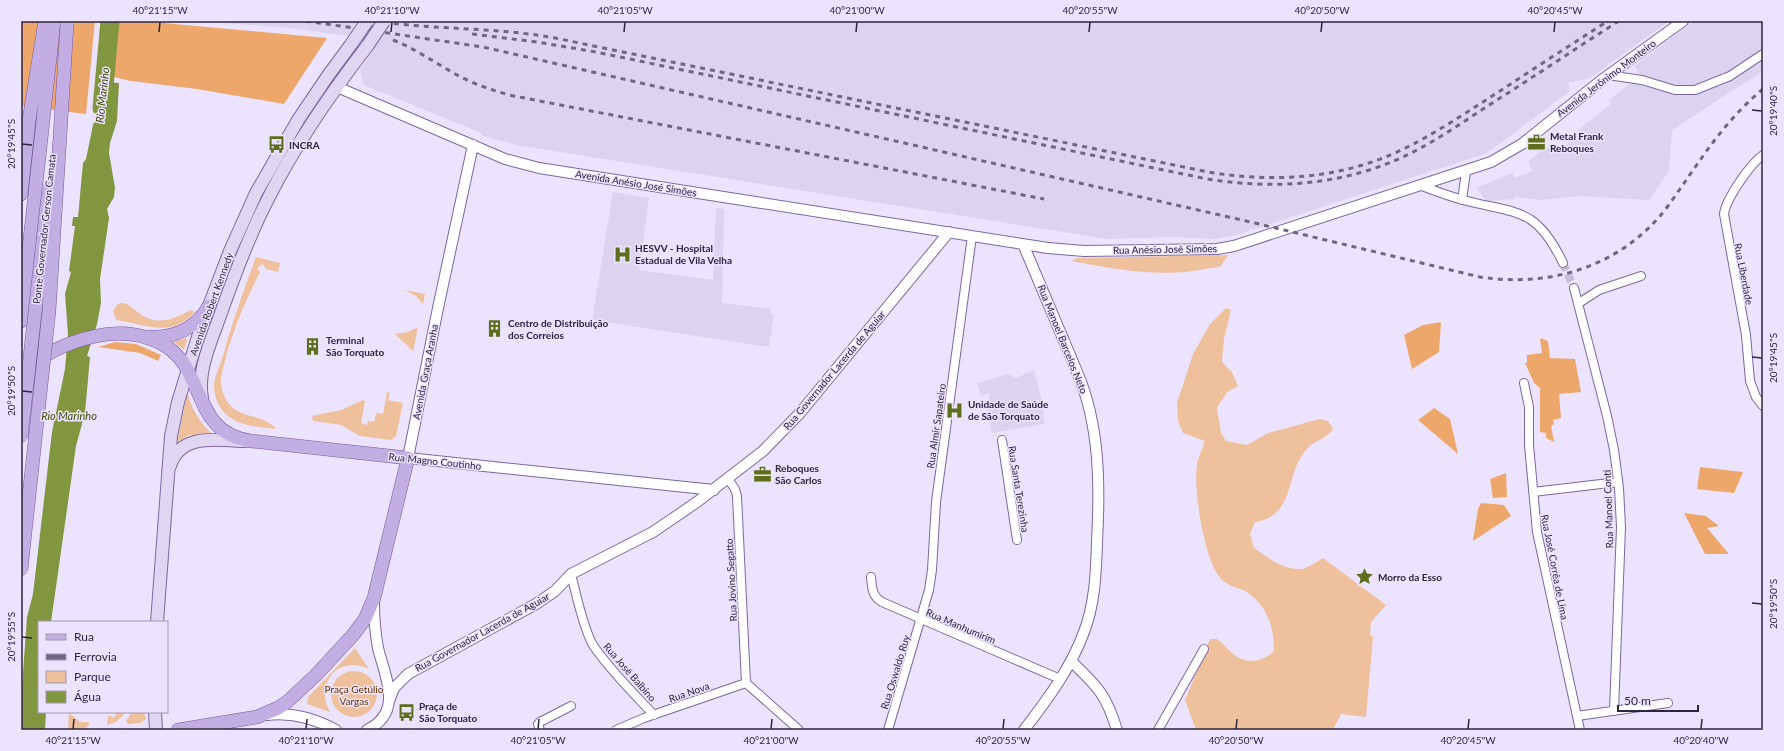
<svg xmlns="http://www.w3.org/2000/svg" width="1784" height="751" font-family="Lato,sans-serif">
  <rect width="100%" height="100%" fill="#ece3fe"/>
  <path fill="#dcd3f0" d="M199,21H1669L1590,78L1568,83L1570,91L1487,153L1236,235L1215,239L1173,237L1107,239L516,145L483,136L481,133L364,85L360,70L375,48L348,36L289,28Z
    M1694,21H1763V71L1672,130L1669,171L1649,200L1578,196L1542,200L1515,197V199L1486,201L1476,188L1512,173L1515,178L1532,171L1528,161L1547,147L1553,154L1581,134L1578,130L1611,104L1608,101L1640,75L1634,66Z
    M613,192L649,198L639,270L713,280L716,208L724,209L722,303L771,309V313L774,314L769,347L592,320Z
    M1034,370L1043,404L1044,424L992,433L987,405L990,393L981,396L977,383L1008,374L1016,378Z"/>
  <path fill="#eec19c" d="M1228,255L1221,266C1165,279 1126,271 1071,261L1077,258Z
    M256,257L280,263L278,272L266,269L263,264L257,268L260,272C246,300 234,327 226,357C224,366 220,375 221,384C222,393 226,402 233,408C245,418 267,416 276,429C258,427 235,426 223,411C217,404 214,394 214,385C215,375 220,365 223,356C232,322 244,290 256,257Z
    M405,290L425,294L423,304L416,296Z
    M120,303C128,302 132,308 139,313C156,327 174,319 191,310L195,312C170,339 146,324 116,320L113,311L117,305Z
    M1226,308L1231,310L1224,339L1222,362L1232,372L1238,386L1227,392L1217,408L1221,433L1226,441L1247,445L1268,433L1320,419L1328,421L1333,429C1324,441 1316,439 1307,449C1284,474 1296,516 1255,522L1250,534L1254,548C1267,557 1283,570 1300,569C1307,569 1316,562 1323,558L1386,605L1371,622L1370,634L1373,637L1366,717L1341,714L1333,730H1196L1185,700L1210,639H1217C1223,643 1233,656 1239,658C1252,664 1265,660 1274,651C1274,626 1267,605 1245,591C1236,587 1228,586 1221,579C1204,560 1193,489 1197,464C1199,456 1202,448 1205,441L1183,433L1178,421L1177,403L1193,354L1210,324Z
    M418,327L413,351L395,334L408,332Z
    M186,338L187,341L184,350L173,342Z
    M187,392C192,411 201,424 215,437L189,435L177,443Z
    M387,392L390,393L388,400L403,403L396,436L391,440L360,436L341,425L313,421L312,416L341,410L363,400L365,401L361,423L367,425L368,421L374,422L376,413L383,414Z
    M355,648L369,669C338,654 314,684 330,712L307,704L308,697Z
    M331 694a23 23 0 1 1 46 0a23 23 0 1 1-46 0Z
    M117,712H126L116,722L107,725L108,715L114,718Z
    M132,712H144L146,719L140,723L128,724L126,721Z
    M69,713L80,722H89V724L85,730H68Z"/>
  <path fill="#eea76b" d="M21,21H95L86,114L21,106Z
    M114,21H142L327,38L284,104L197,89L131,81L109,76Z
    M1441,322L1439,352L1412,369L1404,335L1423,325Z
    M1540,338L1548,341L1550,358L1575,359L1581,392L1559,394L1561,418L1553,420L1554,424L1551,426L1554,442L1546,438V433L1540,432V388L1534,383L1525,363H1527V355L1542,353Z
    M115,342L136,344L161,355L158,361L140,353L98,347Z
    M1434,408L1450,419L1458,454L1418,420Z
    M1700,467L1743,472L1734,493L1697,489Z
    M1506,473L1507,497L1493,498L1490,479Z
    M1481,503L1504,505L1511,516L1473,541L1478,509Z
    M1684,513L1706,516L1719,526L1707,528L1729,554H1705Z"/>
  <path fill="#82953f" d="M102,82L119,83L117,121L110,143L109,153L115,188L114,197L107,209L109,218L100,279L101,303L97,324L87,356L90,357L85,413L76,446L51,622H39V712H46L45,730H21V701L27,617L33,594L52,432L65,369L68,334L65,294L71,272L69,271L75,226H72L73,217H78L83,163L86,159L93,125L100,111Z"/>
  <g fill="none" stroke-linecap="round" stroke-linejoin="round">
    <path stroke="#82953f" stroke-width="19" d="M102,108L110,21"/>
    <path stroke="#c6bdd7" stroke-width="8" stroke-dasharray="8 4" stroke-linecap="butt" d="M1563,263L1574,288"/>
    <defs>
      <path id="minor" d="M1608,75L1642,80L1675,90H1695L1730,76L1763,54
        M1763,155C1750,164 1726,199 1724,214L1746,335L1750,381L1756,397L1763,406
        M1422,186C1435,191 1449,196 1463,200C1516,214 1536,206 1563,263
        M1462,200L1466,172
        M1574,288L1607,416L1614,450L1619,488L1621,527L1614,711
        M1579,303L1599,290L1641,276
        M1524,383L1529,407V445L1537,532L1580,730
        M1002,440L1017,540
        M728,479L735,489L737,496L746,683
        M1533,492L1618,482
        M571,574C576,593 583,628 593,645C609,669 634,694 654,715
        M871,577C872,588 872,596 882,602L1060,679
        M746,683L799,730
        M1577,716L1668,703
        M540,730L538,724L540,722L571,706
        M616,730L644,718L746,683
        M888,730L929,590L932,570L936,502L972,236
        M1158,730L1204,649"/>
      <path id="tertiary" d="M337,87L505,159L539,168L1048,248L1084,251L1217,249L1234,246L1491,162L1522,144L1603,79L1683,21
        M473,145L438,308L408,458L714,490
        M1023,244L1078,374C1100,427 1100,486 1097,542C1096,573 1095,603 1084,632C1071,668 1047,700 1024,730
        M1071,661C1097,686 1106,694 1117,730
        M389,701L394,688L408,674L536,604L555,591L571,574L653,532L697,502L763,451L800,413L949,232
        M267,715C292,712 314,718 336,730
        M367,730C404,712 385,677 378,648C375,632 374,617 374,602"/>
      <path id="secondary" d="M202,398C197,371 211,341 220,316C234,276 249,235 269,197C296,143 331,93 368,45
        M170,466C180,433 217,440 244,441
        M157,622L171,436L178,402L201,327L230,251L256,193L298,120L327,77L352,43
        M155,712L156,730"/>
      <path id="primary" d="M21,194L29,120L45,21
        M21,321L54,21
        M150,337C175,338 196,328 209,306
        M21,375C41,354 68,342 96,336C130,329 171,337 188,371C205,403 208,435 251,441L408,458L374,598L365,619L353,635L316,675L287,702L278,708L257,717L178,730"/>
    </defs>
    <use href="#minor" stroke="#7c67a1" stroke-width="10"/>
    <use href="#tertiary" stroke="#7c67a1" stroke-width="12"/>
    <use href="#secondary" stroke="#7c67a1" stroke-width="14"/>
    <use href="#primary" stroke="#745b9d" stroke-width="14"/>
    <use href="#minor" stroke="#fff" stroke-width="8"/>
    <use href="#tertiary" stroke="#fff" stroke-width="10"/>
    <use href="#secondary" stroke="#e0d6f1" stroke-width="12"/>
    <use href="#primary" stroke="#c2aee3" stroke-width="13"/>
    <path stroke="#706780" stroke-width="3" stroke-dasharray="5 5" stroke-linecap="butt" d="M306,21L483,47L1255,223L1480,277C1551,288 1623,266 1668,206C1699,163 1721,124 1763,89
      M374,21C435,30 495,27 555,38L1208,172C1263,181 1319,180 1372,162C1413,148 1450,123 1486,100C1526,74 1567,47 1608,21
      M472,34L537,42L596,52L1207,179C1276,190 1348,185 1411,153C1441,138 1469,118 1497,100C1538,74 1578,47 1619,21
      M393,40C414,48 432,61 452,72C470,83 489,89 509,95L1044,199"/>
    <defs>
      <path id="secondary-bridge" d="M352,43L367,21
        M368,45L384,21"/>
      <path id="primary-bridge" d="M21,437L49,187
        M21,570L49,311L67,24"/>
    </defs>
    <use href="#secondary-bridge" stroke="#7c67a1" stroke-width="14" stroke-linecap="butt"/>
    <use href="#primary-bridge" stroke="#745b9d" stroke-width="14" stroke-linecap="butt"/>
    <use href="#secondary-bridge" stroke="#e0d6f1" stroke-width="12"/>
    <use href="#primary-bridge" stroke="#c2aee3" stroke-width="13"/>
  </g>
  <path fill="none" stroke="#2e253d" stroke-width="1.5" d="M159,32L160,22M391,32L392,22M624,32L625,22M856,32L857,22M1089,32L1090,22M1321,32L1322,22M1554,32L1555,22M1752,110L1762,111M22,144L32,145M1752,357L1762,358M22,391L32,392M1752,603L1762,604M22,637L32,638M73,729L74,719M306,729L307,719M538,729L539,719M771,729L772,719M1003,729L1004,719M1236,729L1237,719M1468,729L1469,719M1701,729L1702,719"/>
  <defs>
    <symbol id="office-bare" viewBox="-9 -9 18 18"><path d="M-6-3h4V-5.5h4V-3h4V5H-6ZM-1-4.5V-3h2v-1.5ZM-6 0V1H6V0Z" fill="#5e6f1b" stroke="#ece3fe" stroke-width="2.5" paint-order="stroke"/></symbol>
    <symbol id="bus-bare" viewBox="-9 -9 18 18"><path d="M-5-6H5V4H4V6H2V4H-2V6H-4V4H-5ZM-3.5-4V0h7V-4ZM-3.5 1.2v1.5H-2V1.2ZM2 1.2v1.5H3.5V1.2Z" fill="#5e6f1b" stroke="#ece3fe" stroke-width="2.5" paint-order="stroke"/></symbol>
    <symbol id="hospital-bare" viewBox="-9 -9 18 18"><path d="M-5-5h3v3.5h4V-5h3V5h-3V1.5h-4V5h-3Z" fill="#5e6f1b" stroke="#ece3fe" stroke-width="2.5" paint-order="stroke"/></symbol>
    <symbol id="building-bare" viewBox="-9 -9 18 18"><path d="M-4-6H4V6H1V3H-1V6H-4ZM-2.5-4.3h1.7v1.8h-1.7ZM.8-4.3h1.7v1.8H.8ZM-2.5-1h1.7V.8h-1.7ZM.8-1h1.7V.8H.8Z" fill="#5e6f1b" stroke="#ece3fe" stroke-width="2.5" paint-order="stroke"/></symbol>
    <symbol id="sight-bare" viewBox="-9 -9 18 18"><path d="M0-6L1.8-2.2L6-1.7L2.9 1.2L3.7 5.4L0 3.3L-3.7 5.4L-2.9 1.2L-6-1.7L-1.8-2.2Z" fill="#5e6f1b" stroke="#ece3fe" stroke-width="2.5" paint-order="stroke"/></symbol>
  </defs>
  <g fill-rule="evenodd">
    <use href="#office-bare" x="1524" y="130" width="25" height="25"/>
    <use href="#bus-bare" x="264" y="132" width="25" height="25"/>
    <use href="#hospital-bare" x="610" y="242" width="25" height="25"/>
    <use href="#building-bare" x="482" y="316" width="25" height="25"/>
    <use href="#building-bare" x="300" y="334" width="25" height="25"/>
    <use href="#hospital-bare" x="942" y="398" width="25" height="25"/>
    <use href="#office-bare" x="750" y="462" width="25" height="25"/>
    <use href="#sight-bare" x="1352" y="564" width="25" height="25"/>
    <use href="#bus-bare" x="394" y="700" width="25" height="25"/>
  </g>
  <g text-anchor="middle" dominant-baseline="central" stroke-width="3" stroke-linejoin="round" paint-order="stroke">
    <g font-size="10" fill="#2e253d" stroke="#ece3fe">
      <text transform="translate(1606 78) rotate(-37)">Avenida Jerônimo Monteiro</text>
      <text transform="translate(636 183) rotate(9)">Avenida Anésio José Simões</text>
      <text transform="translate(44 229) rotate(-84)">Ponte Governador Gerson Camata</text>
      <text transform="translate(1165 249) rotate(-1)">Rua Anésio José Simões</text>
      <text transform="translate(1744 274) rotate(79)">Rua Liberdade</text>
      <text transform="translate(211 304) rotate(-70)">Avenida Robert Kennedy</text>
      <text transform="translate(1063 339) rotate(68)">Rua Manoel Barcelos Neto</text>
      <text transform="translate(834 370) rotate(-50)">Rua Governador Lacerda de Aguiar</text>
      <text transform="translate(425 372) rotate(-79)">Avenida Graça Aranha</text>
      <text transform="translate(936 426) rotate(-82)">Rua Almir Sapateiro</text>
      <text transform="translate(435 461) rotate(6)">Rua Magno Coutinho</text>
      <text transform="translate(1019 489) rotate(81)">Rua Santa Terezinha</text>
      <text transform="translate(1608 509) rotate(-92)">Rua Manoel Conti</text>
      <text transform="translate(1555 567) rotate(79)">Rua José Corrêa de Lima</text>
      <text transform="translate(731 580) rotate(-93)">Rua Jovino Segatto</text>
      <text transform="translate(961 626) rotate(23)">Rua Manhumirim</text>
      <text transform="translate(482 632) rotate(-29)">Rua Governador Lacerda de Aguiar</text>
      <text transform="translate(630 672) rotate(49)">Rua José Balbino</text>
      <text transform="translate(895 672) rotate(-73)">Rua Oswaldo Ruy</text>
      <text transform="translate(689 692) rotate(-19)">Rua Nova</text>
    </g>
    <g font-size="10" font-weight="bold" fill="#2e253d" stroke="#ece3fe" text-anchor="start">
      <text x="1550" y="136">Metal Frank<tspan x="1550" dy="12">Reboques</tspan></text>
      <text x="289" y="145">INCRA</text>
      <text x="635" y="248">HESVV - Hospital<tspan x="635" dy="12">Estadual de Vila Velha</tspan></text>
      <text x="508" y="323">Centro de Distribuição<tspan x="508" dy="12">dos Correios</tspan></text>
      <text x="326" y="340">Terminal<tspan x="326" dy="12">São Torquato</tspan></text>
      <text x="968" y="404">Unidade de Saúde<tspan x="968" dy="12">de São Torquato</tspan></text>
      <text x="775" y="468">Reboques<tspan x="775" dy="12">São Carlos</tspan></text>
      <text x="1378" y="577">Morro da Esso</text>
      <text x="419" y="706">Praça de<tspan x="419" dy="12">São Torquato</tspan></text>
    </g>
    <g font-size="10" fill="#613301" stroke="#ece3fe">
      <text x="354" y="689">Praça Getúlio<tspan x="354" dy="12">Vargas</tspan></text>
    </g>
    <g font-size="11" font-style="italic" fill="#3e4a08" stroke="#ece3fe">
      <text transform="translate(102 95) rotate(-84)">Rio Marinho</text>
      <text x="69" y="415">Rio Marinho</text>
    </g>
  </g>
  <rect width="1784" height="751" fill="none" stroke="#ece3fe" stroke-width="44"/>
  <rect x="38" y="621" width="130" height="92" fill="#ece3fe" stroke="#a097b1"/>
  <rect x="46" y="634" width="20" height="6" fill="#c2aee3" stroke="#a097b1"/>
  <text x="74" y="641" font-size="12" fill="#2e253d">Rua</text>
  <rect x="46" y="654" width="20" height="6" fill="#706780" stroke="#a097b1"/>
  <text x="74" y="661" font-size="12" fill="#2e253d">Ferrovia</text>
  <rect x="46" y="671" width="20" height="12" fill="#eec19c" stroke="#a097b1"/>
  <text x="74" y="681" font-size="12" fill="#2e253d">Parque</text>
  <rect x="46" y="691" width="20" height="12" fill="#82953f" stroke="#a097b1"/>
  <text x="74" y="701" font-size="12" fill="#2e253d">Água</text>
  <path d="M1618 705v6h80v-6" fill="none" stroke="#2e253d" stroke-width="2"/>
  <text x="1624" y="705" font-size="12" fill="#2e253d" stroke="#ece3fe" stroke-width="3" paint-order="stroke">50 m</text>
  <rect x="22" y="22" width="1740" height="707" fill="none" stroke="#2e253d" stroke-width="1.5"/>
  <g font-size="10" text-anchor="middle" fill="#2e253d">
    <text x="160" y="14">40°21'15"W</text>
    <text x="392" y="14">40°21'10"W</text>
    <text x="625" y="14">40°21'05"W</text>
    <text x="857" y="14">40°21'00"W</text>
    <text x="1090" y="14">40°20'55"W</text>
    <text x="1322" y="14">40°20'50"W</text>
    <text x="1555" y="14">40°20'45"W</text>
    <text transform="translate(1773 111) rotate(-90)" y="4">20°19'40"S</text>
    <text transform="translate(11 144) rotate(-90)" y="4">20°19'45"S</text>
    <text transform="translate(1773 358) rotate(-90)" y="4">20°19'45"S</text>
    <text transform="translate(11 391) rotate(-90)" y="4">20°19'50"S</text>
    <text transform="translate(1773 604) rotate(-90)" y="4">20°19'50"S</text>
    <text transform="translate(11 637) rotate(-90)" y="4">20°19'55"S</text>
    <text x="73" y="744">40°21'15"W</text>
    <text x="306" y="744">40°21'10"W</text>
    <text x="538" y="744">40°21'05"W</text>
    <text x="771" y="744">40°21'00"W</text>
    <text x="1003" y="744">40°20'55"W</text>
    <text x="1236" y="744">40°20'50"W</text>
    <text x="1468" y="744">40°20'45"W</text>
    <text x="1701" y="744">40°20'40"W</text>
  </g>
</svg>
